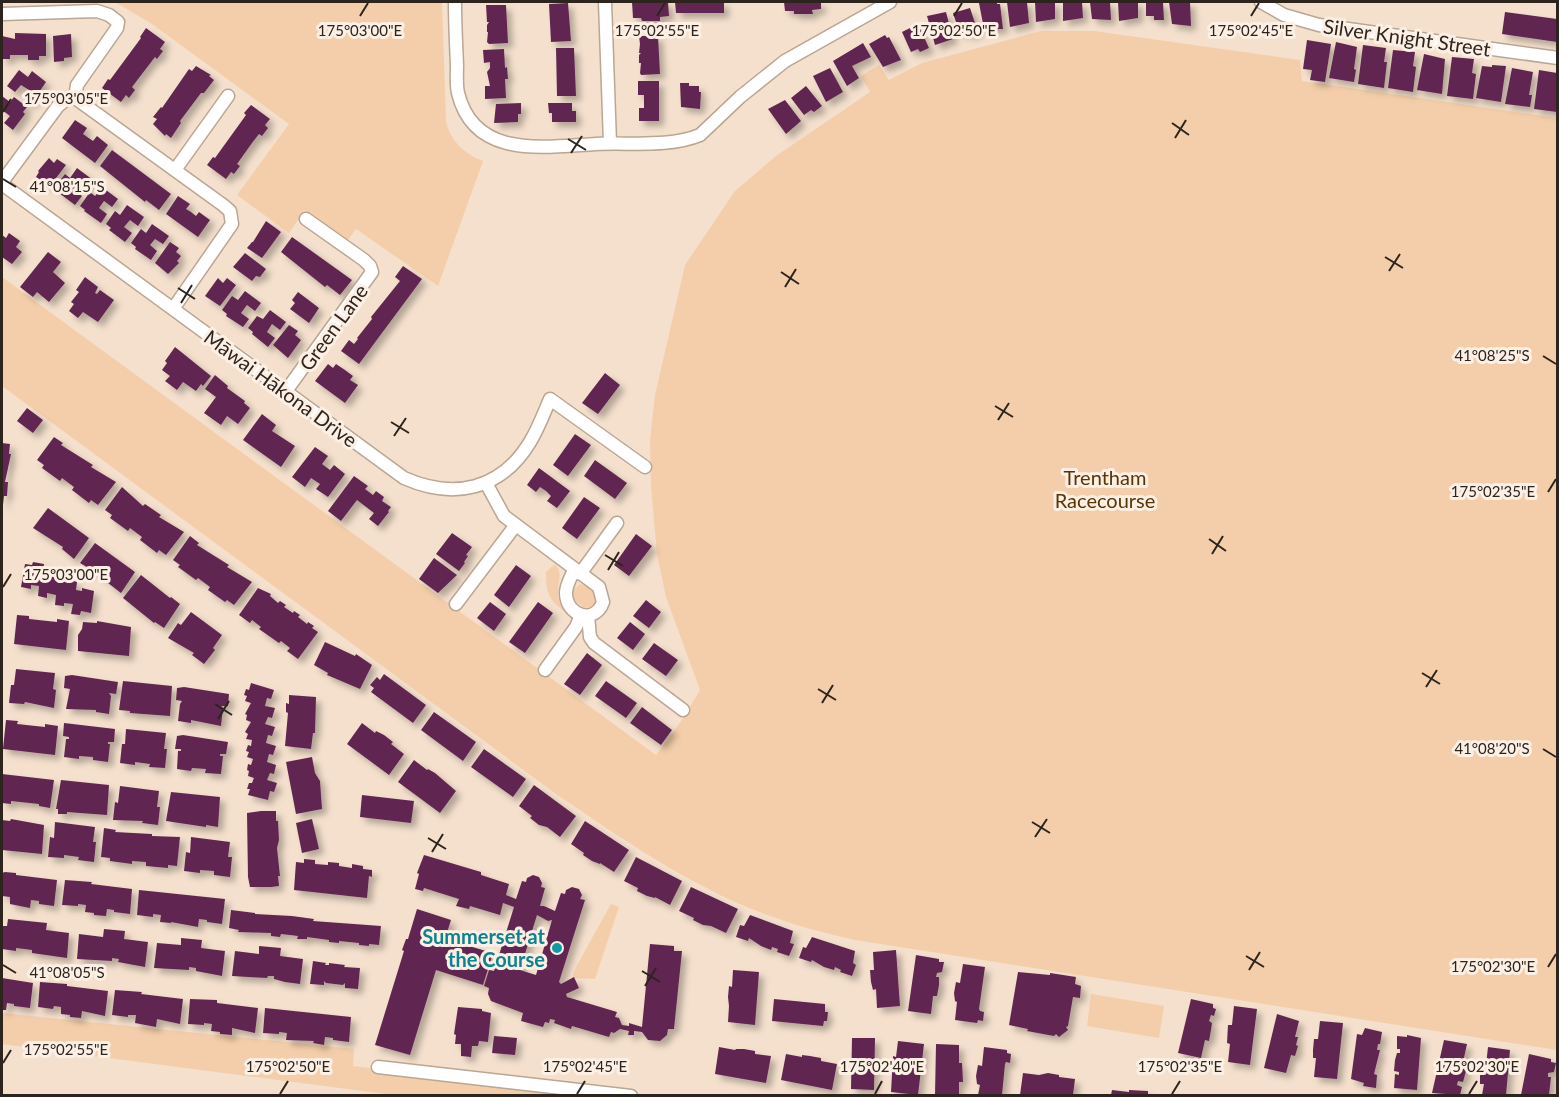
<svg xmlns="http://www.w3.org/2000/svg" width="1559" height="1097" font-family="Lato,sans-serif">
  <defs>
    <filter id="shadow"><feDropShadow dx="5" dy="5" stdDeviation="3" flood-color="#0004"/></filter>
  </defs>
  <rect width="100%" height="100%" fill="#f5e0cd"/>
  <path fill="#f4ceaa" d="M115,2H442L446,122C452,143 464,153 483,161L438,286L356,229L347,241L305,210L289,233L237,195L289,124L152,24Z
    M1041,31H1094L1300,60L1302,81L1557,118V1050L855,940C824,933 793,925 762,913C688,885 621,838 556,794L2,386V277L656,755L682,720L700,690L666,597L657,554L651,486L650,441L655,395L685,265L735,191L776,156L870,92L861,76L879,65L889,80L922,63Z
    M555,564C568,578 547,593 567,613C549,601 546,593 546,572Z
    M580,584C592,587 603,596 592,607H583L573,599L572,591Z
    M611,904L619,907L595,979L572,978L576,967Z
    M1091,994L1164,1006L1159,1038L1087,1026Z
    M2,1013L354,1049L353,1066L600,1095H393L2,1044Z"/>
  <path fill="#612751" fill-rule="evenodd" filter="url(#shadow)" d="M632,2H668L669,16L660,17V21H642L641,18H633Z
    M675,2H724V13H676Z
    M784,2H821V9L812,10L813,14H794V11H785Z
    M997,2V4H1000L1003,29H984L979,3Z
    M1007,2H1027L1029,23L1010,27Z
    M1035,2H1055V19L1036,22Z
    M1063,2H1082L1083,18L1063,21Z
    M1090,2H1110L1111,20L1092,19Z
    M1118,2H1138V18L1119,21Z
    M1146,2H1163L1164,20H1154V16H1146Z
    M1169,2H1190L1191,26L1172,24Z
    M568,3L571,41L551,42L549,4Z
    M486,5H506L508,43L489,44L487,42L488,32H487V25L489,22H487Z
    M970,8L978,32L968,35L967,31L960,34L953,13Z
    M946,12L953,39L935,45L927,16Z
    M1505,12L1557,19V42L1502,34Z
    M918,24L929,48L920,52L918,49L911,52L902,32Z
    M146,28L165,42L160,49L163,51L157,59L155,57L132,87L135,90L129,98L126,95L121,102L102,88L108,79L110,80L141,38L140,37Z
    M15,33L46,34V56H39V60H28V55H10V59H2V36L15,39Z
    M71,34L72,57L64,58V61L54,62L53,36Z
    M885,35L887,38L889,37L901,60L883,67L869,44Z
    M639,36H658L660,74L641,75L640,73L641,63H639V55L641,53H639L640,44Z
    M1307,40L1331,44L1325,82L1310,80L1312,70L1303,69Z
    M1336,42L1357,47L1354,69L1356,70L1354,82L1329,78Z
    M863,43L871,57L852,66L859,78L847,86L833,61Z
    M1363,45L1386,48L1384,62H1387L1384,88L1358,84Z
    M556,48H574L576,96H557Z
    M504,49L505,68L507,67L508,79H505L506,98L485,99V86H490L487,72L490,68V62L484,63L483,50Z
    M1393,50L1415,52L1413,66L1416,67L1413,92L1388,88Z
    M1424,54L1445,59L1442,94L1417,90Z
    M1452,57L1474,59L1472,73L1476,74L1473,99L1447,96Z
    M1492,65L1506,66L1501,102L1476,98L1482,66L1492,67Z
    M196,66L211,75L209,76L214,80L204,93H201L180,121L181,123L171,138L166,134L165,136L153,124L157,119L153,117L161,107L162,108L189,69L192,71Z
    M830,68L843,92L826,102L813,76Z
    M1512,68L1533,72L1529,95H1532L1530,107L1505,104Z
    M19,70L28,77L32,71L46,82L31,104L23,98L29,90L21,85L15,92L7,86Z
    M1539,70L1557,73V112L1534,109Z
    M638,81H659V121H639V108H644V95H638Z
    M680,83H689V86H699V92H701L700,109L681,107Z
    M806,86L822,106L814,112L811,110L804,115L791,98Z
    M2,96L10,102L14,97L27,107L23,112L25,114L13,130L4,123L10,116L2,110Z
    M785,100L801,121L786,134L768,109Z
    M521,103V114H518V122L494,123L496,104Z
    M548,103H572V111H576V122H552V113H549Z
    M251,105L270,119L265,125L268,128L262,136L259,134L252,143L237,164L240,166L234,174L231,172L226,179L207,165L213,157L215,158L246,115L244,113Z
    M75,120L87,128L83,134L93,141L97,136L108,145L95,163L62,138Z
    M112,150L171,194L159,210L146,200L145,202L100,166Z
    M49,158L54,163L57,159L66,165L50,186L36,177L39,172L38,171Z
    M77,168L93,180L87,189L79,183L73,190L82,196L75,205L59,193L60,191L55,187L65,174L70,178Z
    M102,187L118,199L112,207L104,201L99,208L107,214L101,223L84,211L85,210L80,206L90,192L95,196Z
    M178,196L190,204L186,209L191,212L196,216L199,212L210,220L198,237L166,214Z
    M127,205L144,217L138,226L130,220L124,227L132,233L125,242L109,230L111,228L106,224L115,211L120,215Z
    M266,221L281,232L262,258L247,248L252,242H253Z
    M152,224L169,236L163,244L155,239L150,245L157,251L151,260L135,249L136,247L131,243L141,229L146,233Z
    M9,233L20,241L16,247L22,252L12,264L2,257V235L6,238Z
    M292,237L352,280L340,295L327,285L325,287L281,252Z
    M170,242L179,248L176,252L181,256L177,261L179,263L168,274L155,263Z
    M48,252L61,262L53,272L65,283L49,302L37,292L33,297L20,287Z
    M245,253L266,269L260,277L256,276L252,281L233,267Z
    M403,266L422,279L359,364L341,351L349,340L354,344L358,339L357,338L372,319L371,317L400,281L395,277Z
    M85,277L98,287L95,293L97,294L100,290L114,300L98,322L83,312L78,318L69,311L74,304L71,302L79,292L76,290Z
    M218,278L223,283L227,278L236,285L220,306L205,296Z
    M245,291L261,303L255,311L247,305L241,313L249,319L243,327L226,316L227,314L222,310L232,296L238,300Z
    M298,292L319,308L309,323L290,309L295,303L292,300Z
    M270,310L286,322L280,330L272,324L267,332L275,338L268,347L252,334L253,332L248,328L257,316L263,319Z
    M289,325L298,331L295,335L301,340L288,358L273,345Z
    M175,347L211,376L203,386L201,384L196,391L183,382L177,390L165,381L170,376L162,370L167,363L165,361Z
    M328,364L333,368L336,364L345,370L353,376L350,380L358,385L345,403L315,381Z
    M605,373L620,385L598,414L582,403Z
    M215,375L228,386L227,388L245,401L244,403L250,408L238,424L227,416L221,425L204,413L216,397L205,389Z
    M27,408L43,420L33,433L17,421Z
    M262,414L276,425L272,431L295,446L281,467L243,440Z
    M575,434L591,445L568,476L553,465Z
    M54,437L63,443L61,445L93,465L91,467L116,482L98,505L91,500L89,503L72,490L74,487L62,478L60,481L42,468L44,465L37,460Z
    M2,443L10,444L9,454H11L5,482H8L7,496H4L3,505H2Z
    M315,447L328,456L322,464L330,470L334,465L345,474L328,497L316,489L320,484L311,478L305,487L292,477Z
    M595,460L627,483L615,499L584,476Z
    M539,468L570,491L557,508L547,501L551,496L546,491L540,487L536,492L527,485Z
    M354,476L368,486L365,489L373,495L376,491L384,497L382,501L391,507L388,511L389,512L378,526L369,519L374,513L357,500L341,521L328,511Z
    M122,487L143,506L145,504L161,515L159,517L184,532L166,555L159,550L157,553L140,540L142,537L130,528L128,531L110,518L112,515L105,510Z
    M584,497L600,508L577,539L562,528Z
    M48,508L89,538L74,559L62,549L63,547L33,528Z
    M452,533L472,547L466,555L468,556L464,562L465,563L459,571L436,554Z
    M636,534L652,546L629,576L614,565Z
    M190,536L199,543L197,545L229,565L227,567L252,582L234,605L227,600L225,602L208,590L210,587L198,578L196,580L178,567L180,565L173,560Z
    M95,543L135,572L121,593L108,583L110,581L80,563Z
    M434,558L457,575L438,593L419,579Z
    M33,562L44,564L43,572L48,573L49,570L61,573L60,581L65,582L66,579L77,582L76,590L82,591V588L94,591L91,613L81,611L80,615L71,614L73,604L64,603V606L55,605L56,595L47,593V598L38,596L39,586L31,585V589L21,587L25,564L32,565Z
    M516,565L531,576L509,607L494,595Z
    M141,575L170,598L171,597L180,604L164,628L155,622L154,623L123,598Z
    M258,588L271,594L270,596L278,603L280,601L286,605L284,607L293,613L294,611L300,615L298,617L307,624L308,622L314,626L312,628L318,632L298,659L287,651L290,648L281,641L279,643L259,629L261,627L252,620L250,623L239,615Z
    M646,600L661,612L649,628L633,616Z
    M490,602L506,614L494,631L477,618Z
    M538,602L553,613L525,653L509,642Z
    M191,612L222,635L213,648L215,650L204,664L192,655L194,653L168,638L178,623L181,625Z
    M17,615L29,616V619L57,622V619L69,621L66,650L14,644Z
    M97,621L131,627L129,656L78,651V635L82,629L83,622L97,623Z
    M630,622L645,634L633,650L617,638Z
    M325,642L355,656L356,654L372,665L360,689L327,675L328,673L314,665Z
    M654,643L678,660L666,676L642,659Z
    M587,653L602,665L580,695L564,684Z
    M16,669L55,673L53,689L56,690L54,708L25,702L24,704L9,703L11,685H14Z
    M384,674L426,705L413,723L371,692L374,688L370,685L377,677L380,680Z
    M72,675L118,682L116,694L109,693L111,696L109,714L96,712V710L66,709L70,689L64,688L65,676Z
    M123,681L172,686L170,716L130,713V711L119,710Z
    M606,681L637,703L626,718L595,696Z
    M251,683L274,690L271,699L267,698L265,706L275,708L272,718L268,717L265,724L275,727L272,736L268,735L266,743L276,746L273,755L269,754L267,762L276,765L274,774L270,773L267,780L277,783L274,792L270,791L268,800L248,795L250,789H247L249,783H252L254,778L248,776L249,771L247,770L248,764L251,765L253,759L247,757L249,752L246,751L248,745L251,746L252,740L246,739L248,734L245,732L251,722L246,720L247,715L245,714L251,703L245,701L247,696L244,695L246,689L249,690Z
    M184,687L229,694L228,706H221L223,708L221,726L191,720V723L178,721L180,704L182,701L176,700L177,688Z
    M289,695L316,697L315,733H313L311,749L285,746L288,713L286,712V703L289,704Z
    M642,707L672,730L661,745L630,723Z
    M434,712L476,742L463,761L421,730Z
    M6,720L18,721L17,724L45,727V724L58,726L55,755L3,749Z
    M64,723L115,729L114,742H108V744H110L108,762L93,760V757L79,756V759L64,757L66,739H69V737L63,736Z
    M362,723L375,733L376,731L384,735L393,742L391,744L404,754L389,775L347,744Z
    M126,729L166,733L164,749H167L165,768L149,767L150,764L135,762V765L120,763L122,744H125Z
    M183,735L228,742L226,754H220V756H223L221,774L205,773L206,769L192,768L191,771L177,769L178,751H181V749H175L177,736Z
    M484,749L526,779L513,797L471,767Z
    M312,757L315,773L320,781L322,809L296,814L286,762Z
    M414,760L427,770L428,769L435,773L456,791L440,813L398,782Z
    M2,774L54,780L50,808L39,806V804L11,801V804L2,803Z
    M61,780L109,785L107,815L67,812V814H58V809H56Z
    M534,785L576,816L560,837L547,827L539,825L530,818L532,816L519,806Z
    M120,786L159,791L157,807H160L158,825L142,823L143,821L113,820L115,802L118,803Z
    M171,792L220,797L218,827L206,825V827L166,821Z
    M362,795L414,801L411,823L360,817Z
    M261,811H276V821H278L279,840L277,848L280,876H278L279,886L271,887H250L248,877L247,813Z
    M11,819L44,825L42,854L2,850V820L10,821Z
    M312,819L319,849L302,853L296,823Z
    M585,821L629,850L614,872L600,863V864L592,861L583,855L584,853L571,844Z
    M55,822L95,827L93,842H96L94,862L78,860L79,857L64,855V858L48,857L50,837L54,838Z
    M104,828L116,830L115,832L152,834V836L180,837L177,866L168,865V868L146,866V862L132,861V864L110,861V858L101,857Z
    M191,837L230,842L228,857H232L230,877L214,875V871L200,870V873L184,871L186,852L190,853Z
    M424,855L481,872V875L509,884L506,895L516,899L522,881L526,882L527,878L533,875L539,877L542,883L541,887L545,888L540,906H544L555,911L561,893L565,894L566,890L572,887L579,889L582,895L580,899L585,900L559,982L561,984L574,977L579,988L566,994L567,997L617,1012L615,1017L619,1018L622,1025L629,1026V1023L642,1027L650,944L674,946V951H682L674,1029H668L667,1035L660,1041L648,1040L642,1032L634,1031V1035H628L629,1031L620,1029L614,1033L611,1032L609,1037L572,1026L571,1029L554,1023L555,1020L550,1019L549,1023L545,1022L543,1027L521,1021L523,1013L491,1001L488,994L489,988L484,986L489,970L494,971L514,907L503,903L500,915L470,906L469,909L456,906L459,899L424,888L423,891L415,889L419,874L417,873ZM537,915L548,921L552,920L536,975L520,970Z
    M636,857L682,881L670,905L655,897V898L647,896L637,891L638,888L624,881Z
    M304,859L315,860V864L328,865V862L339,863V866L352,868V864L363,866V869L372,870V877L369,876L367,898L294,890L296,862L304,863Z
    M5,872L16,873V875L57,880L54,906L39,904V901L31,900L30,908L10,904V897L2,896V873Z
    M65,880L92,882L91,884L132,889L130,914L114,912V910L107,909L106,916L94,915V913L85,912L86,905L78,904V906L62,905Z
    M691,887L738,909L726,933L711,926L703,925L693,920L694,918L679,911Z
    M139,890L225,899L222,924L207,922V920L199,919L198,927L171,922V923L160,922L161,915L153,914V917L137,915Z
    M417,909L451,920L445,939L493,953L483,985L436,970L410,1055L375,1045L404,951L402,950L406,939H408Z
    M231,910L255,913V914L292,916L314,919L313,921L381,926L379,945L369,944V946L359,945V943L339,941V943L329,942V940L307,937V939H297L298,936L290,935L281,934L280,937L271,936V933L238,932L239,930L229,928Z
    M750,915L793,931L790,943L794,944L789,956L777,952L778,949L772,947L771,950L761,946L749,938L748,941L736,937L740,925L744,926Z
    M8,919L47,923L46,930L69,933L67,958L32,953V950L16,948V951L2,949V926H7Z
    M104,929L125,931L124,939L148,942L145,967L118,962L119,959L112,958V961L77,959L79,934L103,937Z
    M812,937L855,951L853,963L856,965L852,976L840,972L841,970L835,967L834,970L824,967L812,960L811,962L799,958L803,947L806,948Z
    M181,938L202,940L201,948L225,951L222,976L196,971V968L189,967V970L154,968L157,943L181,945Z
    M259,946L281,948L280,956L303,959L300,984L285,982L274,979V976H268L267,978L232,976L235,951L259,954Z
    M896,950L900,1006L877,1008L876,989L873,990L871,982L870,970H874L873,952Z
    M916,955L939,959V962H944L942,972L937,973L936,977H939V985L937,996H933L931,1014L908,1011Z
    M313,961L326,963L325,965H329V963L345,965L344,967L360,968L358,989L345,988V983L343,985L326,983L324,981V985L310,984Z
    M963,964L985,967L979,1009L980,1011L984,1012L983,1021L978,1020L977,1023L955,1020L957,1002L955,1001L954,993L956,982L960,983Z
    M733,970L759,972L755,1025L728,1022L729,1006L728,997L729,986L732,987Z
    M1018,972L1050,975V973L1076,977L1075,984L1081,986L1080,998L1073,997L1068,1026L1066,1027L1068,1030L1059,1037L1056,1034L1054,1036L1027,1031L1028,1029L1009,1025Z
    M2,978L33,983L30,1008L14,1006V1004L7,1003L6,1010H2Z
    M40,982L67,984V986L108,991L105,1016L82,1011L81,1018L70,1017V1015L61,1014V1007L54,1006L53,1009L38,1007Z
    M115,990L142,992L141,994L183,999L180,1024L157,1019L156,1027L135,1023L136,1015H128V1017L112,1015Z
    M190,999L217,1000V1003L258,1008L255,1033L232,1028V1035L220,1034V1032L211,1031L212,1024L204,1023V1025L188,1024Z
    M774,999L825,1004V1012H828L827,1021H824L823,1026L772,1021Z
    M1191,999L1213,1004V1008L1216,1009L1214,1016L1211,1015L1209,1021L1212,1023L1211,1030L1209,1041L1205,1040L1201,1058L1178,1053Z
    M1234,1006L1257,1009L1250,1065L1228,1062L1230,1044L1227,1043L1228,1025H1232Z
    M458,1007L482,1009V1011L491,1013L488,1042L479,1041L478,1046H472L471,1057L461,1056V1044H455L456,1035L454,1034Z
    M265,1008L351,1017L349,1042L333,1040V1038L325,1037L324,1045L313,1043L314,1041L286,1040L287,1033L279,1032V1034L263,1033Z
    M1277,1014L1299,1021L1295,1037H1298L1296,1045L1298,1046L1295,1056L1291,1055L1286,1073L1264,1068Z
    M1320,1021L1343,1023L1337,1079L1314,1077L1316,1058H1313V1050L1314,1039H1318Z
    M1365,1028L1382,1032L1380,1044H1378L1377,1050H1380L1374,1074L1377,1075L1376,1088L1363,1086L1364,1083L1351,1079L1357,1034L1362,1035Z
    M1407,1035L1421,1038L1417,1090L1394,1088L1395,1074L1399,1075V1072L1394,1071L1395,1060L1397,1053H1400V1049H1397V1036L1407,1037Z
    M494,1036L517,1038L515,1055L492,1053Z
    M852,1038H875L874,1090L851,1089Z
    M1444,1040L1467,1044L1463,1062L1466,1063L1464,1070L1466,1071L1463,1082L1458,1081L1457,1085L1462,1087L1460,1095L1432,1093Z
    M898,1041L924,1044L918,1095L891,1092L893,1056L896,1057Z
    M936,1044L959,1045V1063H962L963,1082H959V1095H935Z
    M719,1047L735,1050L736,1049H744L755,1051V1054L771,1056L766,1083L715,1074Z
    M984,1047L1007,1050V1053L1011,1054L1010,1063L1006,1062L1005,1064L1002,1095H978L980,1085L977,1084L976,1076L978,1065L982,1066Z
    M1488,1047L1510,1050L1506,1095H1482L1484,1084H1480V1076L1482,1065H1486Z
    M786,1054L802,1057V1055L810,1056L821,1058V1061L837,1064L832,1090L781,1080Z
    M1529,1054L1551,1059V1062L1556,1063L1554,1072L1548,1073V1077H1551L1549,1095H1521Z
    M1023,1073L1039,1075L1048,1073L1059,1075V1077L1075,1079L1073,1095H1020Z
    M1112,1090L1129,1092V1090L1148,1091V1095H1111Z"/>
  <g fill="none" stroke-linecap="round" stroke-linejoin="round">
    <defs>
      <path id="street" d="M455,2C455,23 456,44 457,65C457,74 456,84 458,93C474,159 543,147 596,144C629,142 668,148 700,135L740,97L785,61L890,2
        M605,2L610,143
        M1261,2L1284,15L1319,25L1558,58
        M2,14L97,11L109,15L118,22L117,28L77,85L75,98
        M175,170L228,96
        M2,182L58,106L68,98H75L223,205L230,211L232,224L173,309
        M2,184L404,478C454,500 501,490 530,442C538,429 544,413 550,399L645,467
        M286,391L372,272L370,266L364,260L306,219
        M486,483L504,516L599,587L603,602C595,625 566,616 566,593C566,585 571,577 574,570
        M580,574L617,523
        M456,604L515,526
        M588,616L590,637L594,643L683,710
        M545,670L576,627L581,615
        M378,1067L631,1096"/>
    </defs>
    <use href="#street" stroke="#b9a693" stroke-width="15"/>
    <use href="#street" stroke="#fff" stroke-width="12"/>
  </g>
  <path fill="none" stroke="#2c241d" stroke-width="2" d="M360,16L368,3M657,16L665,3M954,16L962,3M1251,16L1259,3M3,112L11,99M1172,123L1189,135M1175,138L1186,120M568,139L586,150M571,153L582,136M3,179L16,187M1385,257L1403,268M1389,271L1400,254M781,272L799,284M785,287L796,269M178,288L195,299M181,303L192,285M1543,356L1556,364M995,406L1013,417M998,420L1009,403M391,422L409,433M394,436L406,418M1548,492L1556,479M1209,539L1226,551M1212,554L1223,536M605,555L623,566M608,570L619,552M3,587L11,574M1422,673L1440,684M1426,687L1437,670M818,689L836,700M822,703L833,685M215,704L232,715M218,719L229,701M1543,749L1556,757M1032,822L1050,833M1035,837L1047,819M428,838L446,849M432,852L443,834M1246,956L1264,967M3,965L16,973M1548,967L1556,954M1249,970L1260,952M642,971L660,982M645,986L656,968M3,1063L11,1050M280,1094L288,1081M577,1094L585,1081M875,1094L882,1081M1172,1094L1180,1081M1469,1094L1477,1081"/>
  <circle fill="#0f9aa8" stroke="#fcefe4" stroke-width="2" cx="557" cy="948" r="6"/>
  <g text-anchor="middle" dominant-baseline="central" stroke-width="6" stroke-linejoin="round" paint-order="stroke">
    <g font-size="20" fill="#2c241d" stroke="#fcefe4">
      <text transform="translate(1407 37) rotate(8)">Silver Knight Street</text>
      <text transform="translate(333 327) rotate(-54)">Green Lane</text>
      <text transform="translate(281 388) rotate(36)">Māwai Hākona Drive</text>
    </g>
    <g font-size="20" fill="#5a3404" stroke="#fcefe4">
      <text x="1105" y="477">Trentham<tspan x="1105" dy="23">Racecourse</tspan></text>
    </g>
    <g font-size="20" font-weight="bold" fill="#0d838f" stroke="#fcefe4" text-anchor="end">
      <text x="545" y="936">Summerset at<tspan x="545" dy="23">the Course</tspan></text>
    </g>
  </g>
  <g font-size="15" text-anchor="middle" fill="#2c241d" stroke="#fcefe4" stroke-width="6" stroke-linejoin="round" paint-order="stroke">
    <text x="360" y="36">175°03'00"E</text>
    <text x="657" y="36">175°02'55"E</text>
    <text x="954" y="36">175°02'50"E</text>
    <text x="1251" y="36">175°02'45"E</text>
    <text x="66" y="104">175°03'05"E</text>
    <text x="67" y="192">41°08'15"S</text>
    <text x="1492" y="361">41°08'25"S</text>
    <text x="1493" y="497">175°02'35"E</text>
    <text x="66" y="580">175°03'00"E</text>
    <text x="1492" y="754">41°08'20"S</text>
    <text x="1493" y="972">175°02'30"E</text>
    <text x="67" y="978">41°08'05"S</text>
    <text x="66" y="1055">175°02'55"E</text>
    <text x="288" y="1072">175°02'50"E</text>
    <text x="585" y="1072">175°02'45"E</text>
    <text x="882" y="1072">175°02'40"E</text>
    <text x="1180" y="1072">175°02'35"E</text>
    <text x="1477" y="1072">175°02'30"E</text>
  </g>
  <rect width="1559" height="1097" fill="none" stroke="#2c241d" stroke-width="6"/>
</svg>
